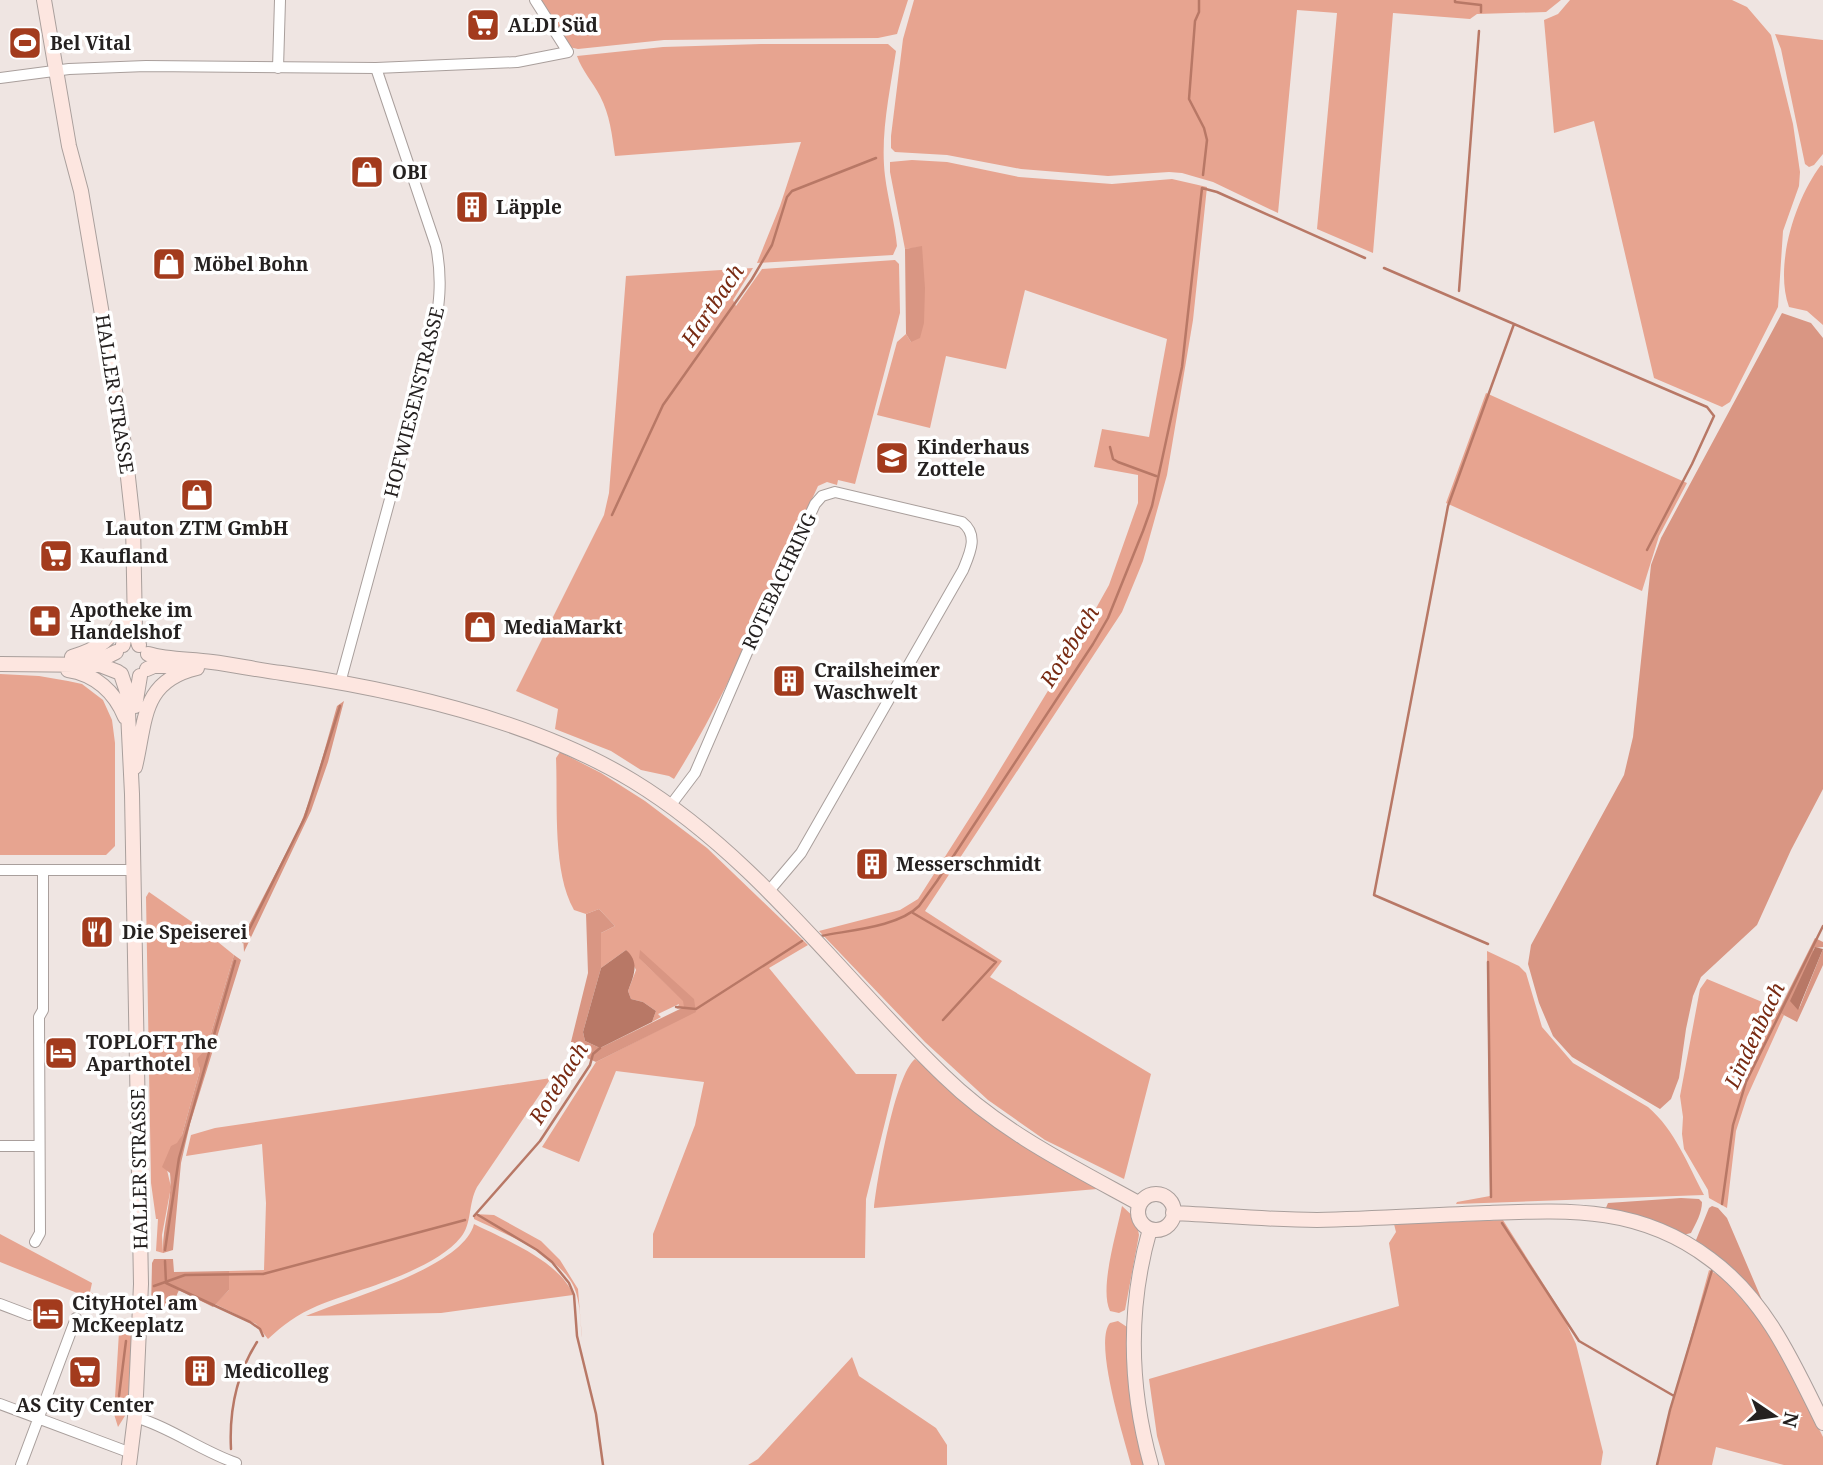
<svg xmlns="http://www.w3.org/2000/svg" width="1823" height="1465" font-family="'Noto Serif',serif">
  <rect width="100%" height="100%" fill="#efe5e2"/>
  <path fill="#e7a490" d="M539,0H908L897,34L878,38L664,40L578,49L569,47Z
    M914,0H1561L1546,12L1477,14L1470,19L1393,13L1373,253L1317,229L1337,13L1297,10L1278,213L1213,182L1182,173L1169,172L1108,176L1021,169L947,155L895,152L891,148V136L903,39Z
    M1570,0H1732L1747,7L1771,35L1793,124L1800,172L1799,186L1783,231L1778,307L1730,402L1722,407L1654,378L1594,121L1554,133L1544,20L1558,14Z
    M1775,34L1823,40V154L1814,165L1809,167L1805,164L1781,49Z
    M761,44H888L896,51C890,91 880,135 885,176C888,200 895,223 897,246L893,255L757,263L780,206L801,142L615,156C612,135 610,115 600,96C593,82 582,71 577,56L663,47Z
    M912,160L947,162L1019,177L1112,184L1172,179L1207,187L1193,320L1167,475L1143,561L1122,612L925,911L1002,961L990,977L1151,1074L1124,1179L1045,1140L988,1100L925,1042L819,931L900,910L918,899L985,794L1071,653L1109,585L1138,503V475L1094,467L1102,429L1149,437L1167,339L1025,290L1006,369L946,356L930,428L877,415L897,342L906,334L911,342L922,247L905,249L890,172V162Z
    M1821,165L1823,166V325L1807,311L1789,307C1774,266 1795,199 1821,165Z
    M895,260L899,264L900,313L855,484L838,480L837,485L827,482L818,486C773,584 732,687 674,779L669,776L641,770L611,751L555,729L558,709L516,691L604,515L609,493L626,276L753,268L733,300L736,306L762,269Z
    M1486,393L1687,483L1659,536L1642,591L1446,503Z
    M0,674L39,676L68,681L82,684L103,700L112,720L115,743V846L106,855H0Z
    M560,752L601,773L645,801L707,848L808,945L769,968L856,1074H897L866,1199L865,1258H653V1234L695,1125L704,1082L616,1071L579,1162L542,1147L596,1062L696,1011L639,958L684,1001V1007L677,1009L679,1004L658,1014L661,1017L652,1022L656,1011L643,1002L631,999L628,991L636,970L626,950L601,968V933L615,926L599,909L586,914L574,910C552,871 558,803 556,758Z
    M149,892L202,929L234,955L207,1047C199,1058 197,1056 200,1070L182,1135L167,1170L171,1187L162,1235L163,1253L156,1251L158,1219H156L151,1183L146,897Z
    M1487,951L1519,966L1526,973L1542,1027L1573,1063L1648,1107C1675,1130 1688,1165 1704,1195L1456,1204L1457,1202L1490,1196Z
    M1707,979L1779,1009L1778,1012L1784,1015L1747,1097L1736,1131L1727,1208L1709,1198L1708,1190L1684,1149L1682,1134L1683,1117L1680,1096L1700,989Z
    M915,1059L1021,1143L1097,1189L874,1208C877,1179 895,1075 915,1059Z
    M551,1078L477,1187C468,1204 472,1224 461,1237C433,1272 358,1289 317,1306C298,1314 283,1325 268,1339L256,1324L215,1304L229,1290V1271L264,1270L266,1203L262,1144L186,1156L191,1135L215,1128Z
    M1122,1206L1136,1219L1139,1235L1125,1310L1119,1313L1110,1311C1099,1288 1117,1232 1122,1206Z
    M474,1214L494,1215L541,1241L560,1260L578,1289L582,1338C580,1320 581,1296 570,1280C550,1251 505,1234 474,1219Z
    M1503,1220L1560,1310L1576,1344L1603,1452L1601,1465H1165L1157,1436L1149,1379L1399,1306L1389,1243L1396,1232L1394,1224Z
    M474,1224C504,1239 561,1262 573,1295L441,1313L306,1316C345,1299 463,1268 474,1224Z
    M0,1234L92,1283L90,1292L105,1299L102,1303L0,1262Z
    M1709,1270L1722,1277L1770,1331L1823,1437V1465H1784L1716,1447L1712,1465H1656Z
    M1118,1321L1127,1327C1127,1374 1133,1419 1145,1465H1131C1125,1441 1093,1342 1110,1323Z
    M119,1332H133L128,1411L118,1427L114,1414Z
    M852,1357L859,1376L936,1428L947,1445V1465H748L758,1459Z"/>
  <path fill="#d99683" d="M922,246L925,288L924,323L920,338L911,342L906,334L905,249Z
    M1782,313L1811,323L1823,338V789L1791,850L1757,925L1701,977L1693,996L1686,1029L1679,1078L1671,1099L1660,1109L1572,1057L1553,1036L1539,1003L1528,964L1531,945L1624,775L1633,737L1651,565L1661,538Z
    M344,701L328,762L311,811L244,952L243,936L299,828L313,791L337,706Z
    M599,909L615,926L601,933V968L583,1032L585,1041L600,1048L684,1007L683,1001L639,958L640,950L694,999L696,1012L596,1062L569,1050L588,973L586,914Z
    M1815,938L1823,942V947L1814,948L1799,1009L1823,949V965L1797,1022L1778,1012Z
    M234,955L241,960L190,1124L181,1163L173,1250L163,1253C162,1226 173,1199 170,1173L162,1167L171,1146L177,1143L182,1135L200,1070L197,1059L207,1047Z
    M1681,1198L1699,1199L1702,1202C1702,1213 1696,1223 1691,1233L1683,1235L1605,1210L1608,1203Z
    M1712,1206L1718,1208L1727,1218L1762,1300L1697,1245L1696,1240L1709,1208Z
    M154,1259H173L174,1272L229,1271V1290L213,1307L179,1290L170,1310H151L152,1263Z"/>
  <path fill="#b87866" d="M1815,947L1823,949L1798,1010L1790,1001Z
    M626,950C640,962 634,975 628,991L631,999L643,1002L656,1011L652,1022L600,1048L585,1041L583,1032L601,968Z"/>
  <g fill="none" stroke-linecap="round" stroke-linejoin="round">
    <path stroke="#b87866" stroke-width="2.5" d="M1199,0V12L1195,21L1189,99L1204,128L1207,140L1203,175
      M1455,0V2L1481,5V12
      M1384,268L1514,324L1448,506L1374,895L1488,944
      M1459,291L1479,31
      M1514,324L1707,407L1714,416L1692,464L1647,550
      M1110,447L1113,459L1118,462L1156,476
      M612,515L663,405L752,279L772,245L787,197L792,191L876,158
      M913,913L996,962L943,1020
      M821,936C850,930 898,927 919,906L937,881L1093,644L1108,618L1143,531L1152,506L1182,367L1202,188L1217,192L1365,258
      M243,942L305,817L340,706
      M1488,962L1491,1197
      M676,1007L696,1009L802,941
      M1722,1204L1733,1125L1746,1082L1823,926
      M478,1215L537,1250L552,1262L569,1283L574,1295L577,1336L596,1414L603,1465
      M474,1216L540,1141L590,1065L593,1054L600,1048
      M1502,1223L1579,1341L1674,1396
      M165,1250L179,1158L235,961
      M165,1261L166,1283
      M166,1283L250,1322L260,1329L263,1336
      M154,1286L185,1275L263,1274L465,1220
      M119,1396L126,1341
      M231,1449C229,1410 236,1375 257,1342
      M1657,1465L1670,1410L1712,1270"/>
    <defs>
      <path id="street" d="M278,68L280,0
        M376,68L517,62L568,52L535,0
        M0,78L69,69L146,66L376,68L436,246C443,281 439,306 433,341L340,683
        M670,806L695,773L755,634L815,504L822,496L835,492L962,522C979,535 970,553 963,570L801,853L768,892
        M0,870H134
        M0,1146H39
        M35,1242L40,1233L39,1017L43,1010V871
        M0,1304L29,1315
        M0,1404L131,1453
        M135,1417C170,1427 201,1451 236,1463
        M21,1465L76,1318"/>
      <path id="secondary" d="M44,0L69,146L81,191L125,450L133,523L135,630L139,645
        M123,645L126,630V616
        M148,654C168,660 191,659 212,662C235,665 258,670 282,673C398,690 533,720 633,781C756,856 842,978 944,1076C1000,1131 1071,1166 1140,1204
        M72,657C98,649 114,639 124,613
        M89,657L108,656L116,652
        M0,664L100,665L118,672
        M147,669L154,666H173
        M68,670C95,674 115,692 125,717
        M121,674L127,692L132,794L141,1284L135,1417L129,1465
        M135,706L140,676
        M135,767C146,721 141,681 197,668
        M1138 1212a18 18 0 1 1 36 0a18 18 0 1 1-36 0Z
        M1173,1213C1221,1215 1269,1220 1317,1220C1373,1219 1430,1215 1487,1213C1569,1210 1640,1206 1710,1259C1766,1300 1793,1362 1823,1423
        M1150,1229C1127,1309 1129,1386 1151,1465"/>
    </defs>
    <use href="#street" stroke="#a99f9c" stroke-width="12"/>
    <use href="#secondary" stroke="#a99f9c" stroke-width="16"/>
    <use href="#street" stroke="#fff" stroke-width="10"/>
    <use href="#secondary" stroke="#fde6e0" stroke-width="14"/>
  </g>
  <defs>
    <symbol id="supermarket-square" viewBox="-11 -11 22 22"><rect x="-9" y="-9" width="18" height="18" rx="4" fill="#a33b1d" stroke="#fff"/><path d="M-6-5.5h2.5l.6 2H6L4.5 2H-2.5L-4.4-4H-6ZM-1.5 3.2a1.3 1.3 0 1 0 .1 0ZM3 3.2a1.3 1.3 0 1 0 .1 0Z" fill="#fff"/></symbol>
    <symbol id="stadium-square" viewBox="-11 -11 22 22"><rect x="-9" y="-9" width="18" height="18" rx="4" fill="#a33b1d" stroke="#fff"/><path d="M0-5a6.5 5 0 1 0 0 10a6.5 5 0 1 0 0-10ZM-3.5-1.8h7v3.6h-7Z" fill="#fff"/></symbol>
    <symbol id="shop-square" viewBox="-11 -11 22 22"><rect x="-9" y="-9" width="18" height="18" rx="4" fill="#a33b1d" stroke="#fff"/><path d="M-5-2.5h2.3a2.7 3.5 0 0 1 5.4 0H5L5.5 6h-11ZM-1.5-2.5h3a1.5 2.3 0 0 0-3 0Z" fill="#fff"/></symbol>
    <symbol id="building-square" viewBox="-11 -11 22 22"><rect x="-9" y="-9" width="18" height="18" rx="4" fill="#a33b1d" stroke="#fff"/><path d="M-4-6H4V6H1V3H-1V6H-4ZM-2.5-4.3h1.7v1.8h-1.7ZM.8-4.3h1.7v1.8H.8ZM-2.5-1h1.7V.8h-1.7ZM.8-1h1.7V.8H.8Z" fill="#fff"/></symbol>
    <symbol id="school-square" viewBox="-11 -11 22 22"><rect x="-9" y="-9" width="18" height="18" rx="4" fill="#a33b1d" stroke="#fff"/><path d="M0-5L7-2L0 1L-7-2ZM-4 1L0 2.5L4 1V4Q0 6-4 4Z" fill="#fff"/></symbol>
    <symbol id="pharmacy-square" viewBox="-11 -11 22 22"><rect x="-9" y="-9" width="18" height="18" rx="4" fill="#a33b1d" stroke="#fff"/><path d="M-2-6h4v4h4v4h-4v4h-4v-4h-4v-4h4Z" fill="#fff"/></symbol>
    <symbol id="restaurant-square" viewBox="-11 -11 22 22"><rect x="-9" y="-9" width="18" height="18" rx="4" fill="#a33b1d" stroke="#fff"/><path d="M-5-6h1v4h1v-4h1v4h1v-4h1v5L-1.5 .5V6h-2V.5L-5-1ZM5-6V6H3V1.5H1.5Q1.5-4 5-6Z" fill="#fff"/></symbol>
    <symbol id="hotel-square" viewBox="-11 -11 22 22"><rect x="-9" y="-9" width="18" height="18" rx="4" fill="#a33b1d" stroke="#fff"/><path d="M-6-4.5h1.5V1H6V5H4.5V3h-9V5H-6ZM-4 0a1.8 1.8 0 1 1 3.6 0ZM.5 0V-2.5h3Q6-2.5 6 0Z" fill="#fff"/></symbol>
  </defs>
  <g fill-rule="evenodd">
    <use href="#supermarket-square" x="464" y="6" width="38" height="38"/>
    <use href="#stadium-square" x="6" y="24" width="38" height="38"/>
    <use href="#shop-square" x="348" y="153" width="38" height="38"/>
    <use href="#building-square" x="453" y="188" width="38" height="38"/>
    <use href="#shop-square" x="150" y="245" width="38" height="38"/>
    <use href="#school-square" x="873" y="439" width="38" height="38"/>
    <use href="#shop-square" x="178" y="476" width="38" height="38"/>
    <use href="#supermarket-square" x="37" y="537" width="38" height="38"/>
    <use href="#pharmacy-square" x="26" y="602" width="38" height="38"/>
    <use href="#shop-square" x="461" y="608" width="38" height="38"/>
    <use href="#building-square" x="770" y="662" width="38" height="38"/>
    <use href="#building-square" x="853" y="845" width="38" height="38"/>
    <use href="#restaurant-square" x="78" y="913" width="38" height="38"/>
    <use href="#hotel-square" x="42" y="1034" width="38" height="38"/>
    <use href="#hotel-square" x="29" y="1295" width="38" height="38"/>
    <use href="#building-square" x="181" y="1352" width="38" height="38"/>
    <use href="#supermarket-square" x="66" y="1353" width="38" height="38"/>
  </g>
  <g text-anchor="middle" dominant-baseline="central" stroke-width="7" stroke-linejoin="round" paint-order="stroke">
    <g font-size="19" font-weight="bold" fill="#252120" stroke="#fff" text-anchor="start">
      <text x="508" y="25">ALDI Süd</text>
      <text x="50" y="43">Bel Vital</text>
      <text x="392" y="172">OBI</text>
      <text x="496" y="207">Läpple</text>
      <text x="194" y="264">Möbel Bohn</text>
      <text x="917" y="447">Kinderhaus<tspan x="917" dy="22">Zottele</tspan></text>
      <text x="197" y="528" text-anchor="middle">Lauton ZTM GmbH</text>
      <text x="80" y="556">Kaufland</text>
      <text x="70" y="610">Apotheke im<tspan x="70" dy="22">Handelshof</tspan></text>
      <text x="504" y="627">MediaMarkt</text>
      <text x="814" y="670">Crailsheimer<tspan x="814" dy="22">Waschwelt</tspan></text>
      <text x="896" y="864">Messerschmidt</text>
      <text x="122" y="932">Die Speiserei</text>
      <text x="86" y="1042">TOPLOFT The<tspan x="86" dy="22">Aparthotel</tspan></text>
      <text x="72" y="1303">CityHotel am<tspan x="72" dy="22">McKeeplatz</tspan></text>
      <text x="224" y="1371">Medicolleg</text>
      <text x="85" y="1405" text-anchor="middle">AS City Center</text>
    </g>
    <g font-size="19" fill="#252120" stroke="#fff">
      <text transform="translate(115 394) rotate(81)">HALLER STRASSE</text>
      <text transform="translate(414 402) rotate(-76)">HOFWIESENSTRASSE</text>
      <text transform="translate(779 581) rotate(-65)">ROTEBACHRING</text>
      <text transform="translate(139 1169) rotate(-91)">HALLER STRASSE</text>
    </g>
    <g font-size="21" font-style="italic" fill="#782a12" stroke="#fff">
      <text transform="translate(712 305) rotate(-56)">Hartbach</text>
      <text transform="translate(1069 646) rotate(-58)">Rotebach</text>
      <text transform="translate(1754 1035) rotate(-65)">Lindenbach</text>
      <text transform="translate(558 1083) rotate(-58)">Rotebach</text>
    </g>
  </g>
  <g transform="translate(1774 1416) rotate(103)" stroke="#ffffff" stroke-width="5" paint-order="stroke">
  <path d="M0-5L12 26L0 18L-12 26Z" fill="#252120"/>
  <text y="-10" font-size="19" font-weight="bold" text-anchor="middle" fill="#252120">N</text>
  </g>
</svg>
